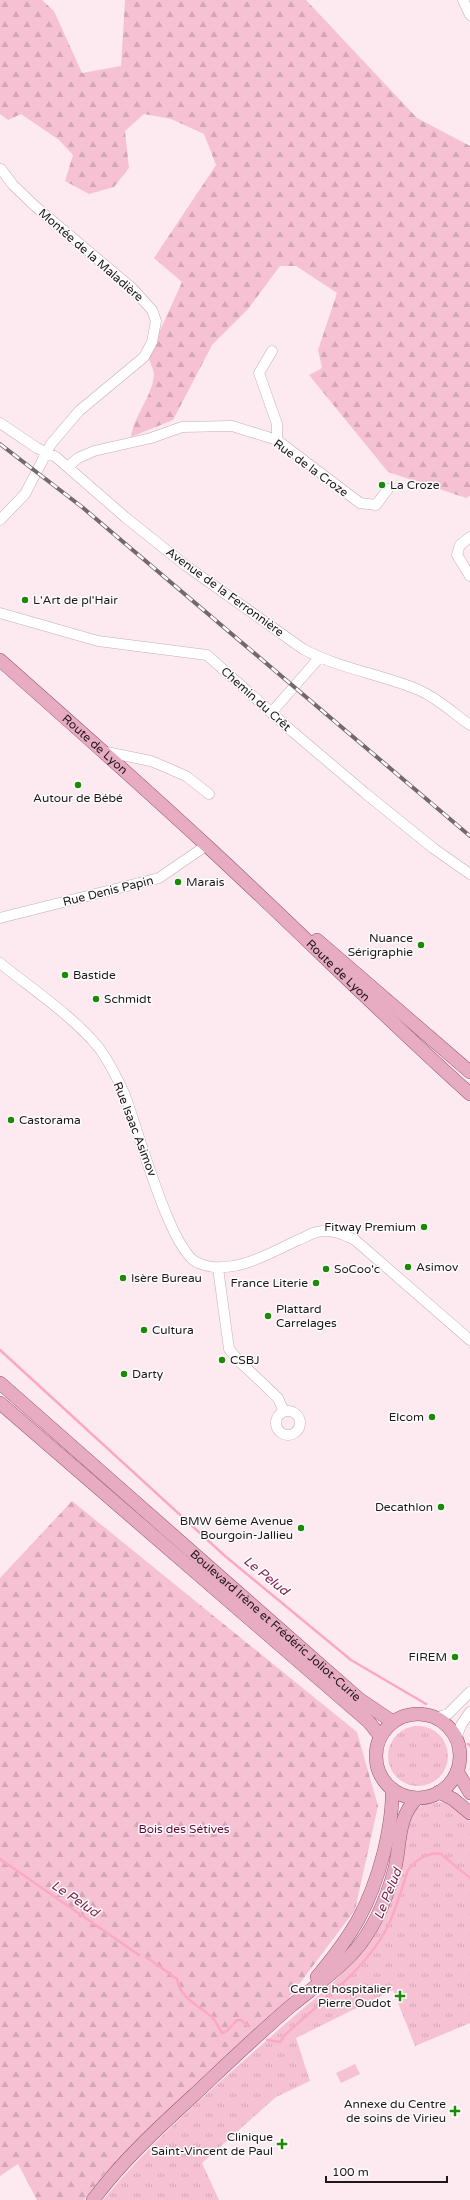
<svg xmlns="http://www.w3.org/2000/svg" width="470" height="2200" font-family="'Varela Round',sans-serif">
  <defs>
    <pattern id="grass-tufts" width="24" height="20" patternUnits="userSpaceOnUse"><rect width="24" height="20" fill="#f6c2d3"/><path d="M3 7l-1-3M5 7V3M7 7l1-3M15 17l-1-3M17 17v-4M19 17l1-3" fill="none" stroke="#d2a6b5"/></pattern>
    <pattern id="forest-firs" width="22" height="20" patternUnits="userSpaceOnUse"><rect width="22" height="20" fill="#f6c2d3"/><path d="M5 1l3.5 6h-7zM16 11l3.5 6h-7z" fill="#d2a6b5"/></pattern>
  </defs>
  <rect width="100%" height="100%" fill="#fceaf0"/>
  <path fill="url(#grass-tufts)" d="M388 1756a30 30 0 1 1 60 0a30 30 0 1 1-60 0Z
    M442,1802L450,1804L470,1821V2023L415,2046L393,1990L296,2038L310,2081L276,2097L202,2163L219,2200H103C154,2138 216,2085 276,2032C299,2011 331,1987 350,1965C374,1937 395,1903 402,1867C406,1850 404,1829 412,1814C418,1803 431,1803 442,1802Z"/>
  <path fill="url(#forest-firs)" d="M0,0H42L54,11L82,73L121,66L125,0H306L417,118L470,146V496L466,498L388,472L309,375L322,368L318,350L337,293L296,266H280L248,309L212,345L173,420L131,437C134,415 152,397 154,375C154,370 150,362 148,357L182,282L154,258L216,165L204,134L171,119L144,114L125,131L129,168L114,187L89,194L65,181L73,155L59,140L21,114L8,120L0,114Z
    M72,1501L357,1732L378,1806L355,1910L288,1999L104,2174L84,2200H37L18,2164L0,2176V1578Z"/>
  <path fill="#f6c2d3" d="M355,2064L360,2074L341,2083L336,2073Z"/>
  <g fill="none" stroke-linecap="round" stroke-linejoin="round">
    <path stroke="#fca8c5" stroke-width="2.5" d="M0,1350L225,1556L351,1660L426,1704
      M468,1744L470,1746
      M0,1859L139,1955
      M146,1957L177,1979C180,1998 198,2005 212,2017C216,2021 219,2028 222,2033L227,2031L237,2020H241L248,2026
      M267,2040L280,2042L286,2034C320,2002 363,1972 386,1930C396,1911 401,1890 408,1870C415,1861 428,1851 441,1854L470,1878"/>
    <defs>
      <path id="minor" d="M463,0L470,15
        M272,351L259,373L277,424V440
        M0,423L37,448L56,457L125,517L185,565L303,649C340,669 381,674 419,690C439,699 453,713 470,725
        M68,467L78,458L94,451L151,438L182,427L232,426L277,440L360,503L376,505L388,489
        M0,520L25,494L51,444L79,411L144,357L152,342L156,321L152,310L132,288L36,207L13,185L1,169
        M470,537L460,545L457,555L470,576
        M0,613L98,641L207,655L293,732L365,793L433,848L470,874
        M271,713L319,658
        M106,752L151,761L186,776L209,794
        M0,918L159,878L207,845
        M0,963C32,989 73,1016 99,1048C109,1061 117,1078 124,1093C137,1125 170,1252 198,1263C231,1277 268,1254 298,1240C304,1238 311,1233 317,1232C331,1229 343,1234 355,1240L470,1340
        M218,1268L229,1349L238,1360L278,1398L284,1412
        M276 1423a12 12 0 1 1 24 0a12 12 0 1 1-24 0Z
        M436,1718L448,1714L470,1692
        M456,1739L461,1725L470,1712"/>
      <g id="major">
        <path id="s1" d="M0,660C69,721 138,782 206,845C295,927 380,1013 470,1094"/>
        <path d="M317,940L470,1072"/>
        <path id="s2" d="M0,1383L359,1699L393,1722"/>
        <path d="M0,1403L369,1722L380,1736"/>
        <circle cx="418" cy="1756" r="42"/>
        <path d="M457,1771L470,1793"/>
        <path d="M439,1792L453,1799L470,1813"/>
        <path d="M317,1977C353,1934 370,1906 384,1852C389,1831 393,1811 392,1789"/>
        <path d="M93,2200C122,2161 158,2128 194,2095C226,2065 258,2034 292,2005C312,1989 334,1973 352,1954C373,1931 387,1898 395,1868C401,1842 397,1818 417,1798"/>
      </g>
    </defs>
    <use href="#minor" stroke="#c3aeb4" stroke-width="11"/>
    <use href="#major" stroke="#97546d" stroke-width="14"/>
    <use href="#minor" stroke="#fff" stroke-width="10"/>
    <use href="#major" stroke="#e7acc2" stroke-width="13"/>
    <defs>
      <path id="rail" d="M0,444L82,507L470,836"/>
    </defs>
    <use href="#rail" stroke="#74686c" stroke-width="4"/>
    <use href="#rail" stroke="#fdfdfd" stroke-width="2.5" stroke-dasharray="8" stroke-linecap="butt"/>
  </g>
  <g fill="#1d8a07" stroke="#fdfdfd" stroke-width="1.5">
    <circle cx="382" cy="485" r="4"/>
    <circle cx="25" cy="600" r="4"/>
    <circle cx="78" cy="785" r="4"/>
    <circle cx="178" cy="882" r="4"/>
    <circle cx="421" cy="945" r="4"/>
    <circle cx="65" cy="975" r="4"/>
    <circle cx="96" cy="999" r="4"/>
    <circle cx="11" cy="1120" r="4"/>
    <circle cx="424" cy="1227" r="4"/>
    <circle cx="408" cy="1267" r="4"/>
    <circle cx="326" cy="1269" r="4"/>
    <circle cx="123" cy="1278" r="4"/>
    <circle cx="316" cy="1283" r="4"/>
    <circle cx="268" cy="1316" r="4"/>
    <circle cx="144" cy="1330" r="4"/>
    <circle cx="222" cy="1360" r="4"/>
    <circle cx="124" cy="1374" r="4"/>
    <circle cx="432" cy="1417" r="4"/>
    <circle cx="441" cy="1507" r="4"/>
    <circle cx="301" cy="1528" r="4"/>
    <circle cx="455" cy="1657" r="4"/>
    <path d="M398 1990h4v4h4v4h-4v4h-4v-4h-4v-4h4z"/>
    <path d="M453 2105h4v4h4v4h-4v4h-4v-4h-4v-4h4z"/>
    <path d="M280 2138h4v4h4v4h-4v4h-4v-4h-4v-4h4z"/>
  </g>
  <g text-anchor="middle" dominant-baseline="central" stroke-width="3" stroke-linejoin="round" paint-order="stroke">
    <g font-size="12" fill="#1f171a" stroke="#fdfdfd">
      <text transform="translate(91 255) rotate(41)">Montée de la Maladière</text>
      <text transform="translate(311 468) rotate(36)">Rue de la Croze</text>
      <text transform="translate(225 592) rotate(36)">Avenue de la Ferronnière</text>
      <text transform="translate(256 699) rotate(42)">Chemin du Crêt</text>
      <text stroke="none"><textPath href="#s1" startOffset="127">Route de Lyon</textPath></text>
      <text transform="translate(108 891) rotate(-14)">Rue Denis Papin</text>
      <text stroke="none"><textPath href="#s1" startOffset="459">Route de Lyon</textPath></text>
      <text transform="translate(135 1129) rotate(69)">Rue Isaac Asimov</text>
      <text stroke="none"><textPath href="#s2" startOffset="367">Boulevard Irène et Frédéric Joliot-Curie</textPath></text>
    </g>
    <g font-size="12" fill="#1f171a" stroke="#fdfdfd" text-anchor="start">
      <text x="390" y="485">La Croze</text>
      <text x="33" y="600">L'Art de pl'Hair</text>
      <text x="78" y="798" text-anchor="middle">Autour de Bébé</text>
      <text x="186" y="882">Marais</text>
      <text x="413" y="938" text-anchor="end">Nuance<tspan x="413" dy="14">Sérigraphie</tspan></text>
      <text x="73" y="975">Bastide</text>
      <text x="104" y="999">Schmidt</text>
      <text x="19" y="1120">Castorama</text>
      <text x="416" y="1227" text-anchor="end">Fitway Premium</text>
      <text x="416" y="1267">Asimov</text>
      <text x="334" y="1269">SoCoo'c</text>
      <text x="131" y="1278">Isère Bureau</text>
      <text x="308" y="1283" text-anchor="end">France Literie</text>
      <text x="276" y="1309">Plattard<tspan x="276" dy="14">Carrelages</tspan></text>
      <text x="152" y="1330">Cultura</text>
      <text x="230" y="1360">CSBJ</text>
      <text x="132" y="1374">Darty</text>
      <text x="424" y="1417" text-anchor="end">Elcom</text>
      <text x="433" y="1507" text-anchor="end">Decathlon</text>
      <text x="293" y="1521" text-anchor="end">BMW 6ème Avenue<tspan x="293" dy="14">Bourgoin-Jallieu</tspan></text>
      <text x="447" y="1657" text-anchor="end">FIREM</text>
      <text x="391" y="1989" text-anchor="end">Centre hospitalier<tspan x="391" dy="14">Pierre Oudot</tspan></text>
      <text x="446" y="2104" text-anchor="end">Annexe du Centre<tspan x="446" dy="14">de soins de Virieu</tspan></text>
      <text x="273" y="2137" text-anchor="end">Clinique<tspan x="273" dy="14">Saint-Vincent de Paul</tspan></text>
    </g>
    <g font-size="12" fill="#670338" stroke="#fdfdfd">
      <text x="184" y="1829">Bois des Sétives</text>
    </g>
    <g font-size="13" font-style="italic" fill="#81224d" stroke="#fdfdfd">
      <text transform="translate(266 1576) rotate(39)">Le Pelud</text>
      <text transform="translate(388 1894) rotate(-68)">Le Pelud</text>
      <text transform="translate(75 1899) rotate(34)">Le Pelud</text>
    </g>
  </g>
  <path d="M326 2176v6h121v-6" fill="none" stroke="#1f171a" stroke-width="2"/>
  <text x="332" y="2176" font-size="12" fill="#1f171a" stroke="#fdfdfd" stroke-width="3" paint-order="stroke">100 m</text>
</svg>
